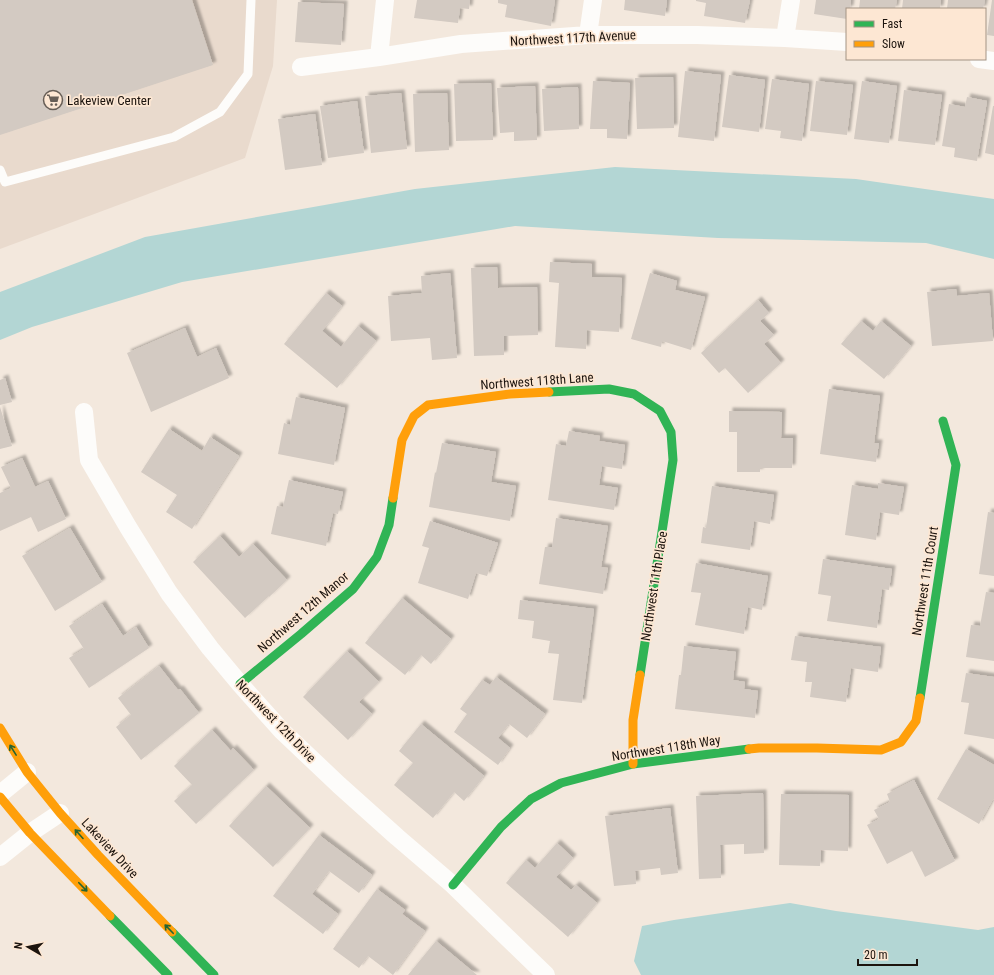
<svg xmlns="http://www.w3.org/2000/svg" width="994" height="975" font-family="'Roboto Condensed',sans-serif">
  <defs>
    <filter id="shadow"><feDropShadow dx="3.5" dy="-3.5" stdDeviation="1" flood-color="#0004"/></filter>
  </defs>
  <rect width="100%" height="100%" fill="#f3e8dd"/>
  <path fill="#e9dacd" d="M0,0H277L273,66L245,158L0,249Z"/>
  <path fill="#b3d6d4" d="M615,167L856,179L994,199V259L926,243L718,238L515,226L182,282L32,327L0,340V292L145,237L415,189Z
    M790,903L836,911L978,930L994,927V975H641L634,961L642,926L674,920Z"/>
  <path fill="#d3cac2" filter="url(#shadow)" d="M0,0H192L213,65L0,135Z
    M417,0H470L469,9L460,8L458,23L414,18Z
    M498,0H555L551,26L505,17L507,5L498,3Z
    M625,0H667L665,16L624,10Z
    M696,0H750L745,23L704,16L706,3L696,1Z
    M816,0H851L850,9H847V19L814,14Z
    M860,0H897L895,9H859Z
    M903,0H941L940,9H902Z
    M948,0H985L983,9H947Z
    M992,0H994V36L987,35Z
    M298,2L344,4L341,45L295,42Z
    M685,71L721,75L714,141L678,137Z
    M729,75L765,80L759,132L722,127Z
    M673,77L674,128L637,129L635,78Z
    M772,79L809,84L802,141L780,138L781,131L765,129Z
    M593,81L630,83L627,139L607,138V129H590Z
    M816,81L853,85L847,135L810,131Z
    M862,81L897,86L889,143L854,139Z
    M491,83L493,140L456,141L454,84Z
    M535,86L537,140L514,141V132L500,133L497,88Z
    M578,87L579,129L544,131L542,89Z
    M904,90L942,95L935,145L898,141Z
    M401,93L407,149L371,153L365,96Z
    M447,93L449,150L415,152L413,94Z
    M967,97L987,101L977,161L954,157L955,148L942,146L949,104L965,107Z
    M357,101L364,153L328,158L320,106Z
    M993,106H994V155L985,153Z
    M315,114L322,165L285,170L278,119Z
    M550,262L592,264V277L622,278L619,332L587,330L586,349L555,347L559,283L549,282Z
    M497,267L498,288L537,287L538,335L504,336V355L474,356L471,268Z
    M450,273L457,358L432,360L430,338L391,341L388,296L422,293L421,276Z
    M650,273L677,281L675,290L705,297L691,350L662,341L661,347L631,339Z
    M956,289L957,296L989,293L993,341L932,346L927,292Z
    M326,293L342,306L322,331L341,347L358,326L376,341L337,388L284,344Z
    M758,300L769,313L760,321L774,335L764,344L781,363L748,393L725,368L719,373L701,353Z
    M861,321L873,331L881,321L911,346L884,379L841,344Z
    M185,328L197,357L216,348L229,378L151,412L127,353Z
    M5,378L12,402L0,405V380Z
    M829,389L880,396L874,443H879L876,462L820,454Z
    M296,397L345,408L334,465L278,454L284,423L290,425Z
    M0,407L12,446L0,449Z
    M729,411L782,412L781,438H793L792,468H760V472H737V432H729Z
    M169,429L202,451L210,437L239,456L192,529L166,512L177,495L141,472Z
    M569,431L600,436L599,441L625,445L622,469L602,466L599,485L618,488L614,510L548,500L556,444L566,446Z
    M442,443L496,452L491,482L516,486L510,521L429,507L435,472L436,473Z
    M22,458L35,487L48,481L66,519L38,532L31,517L0,531V493L11,488L1,467Z
    M289,480L343,492L338,514L333,513L326,546L271,534L277,506L283,507Z
    M878,483L904,487L899,515L880,512L876,540L845,535L852,485L878,489Z
    M712,486L774,495L770,524L754,521L750,550L701,543L703,527L706,528Z
    M988,512L994,513V576L979,574Z
    M556,518L608,526L601,567L608,568L603,594L539,584L545,547H552Z
    M430,521L498,543L487,576L476,573L468,599L418,583L429,548L422,546Z
    M70,528L102,582L55,611L22,556Z
    M220,536L239,557L253,544L287,580L269,597V596L245,618L193,562Z
    M823,559L892,569L889,590L882,589L877,628L827,621L831,596L818,594Z
    M696,563L768,576L762,610L748,607L744,634L695,625L701,593L691,592Z
    M986,592L994,593V661L966,657L971,625L980,626Z
    M402,598L451,639L431,664L421,655L405,675L365,643Z
    M520,600L594,609L582,703L553,700L559,654L548,653L550,641L532,638L534,621L518,619Z
    M102,604L123,636L136,627L149,648L89,688L69,658L84,649L69,626Z
    M795,636L881,647L878,672L851,668L846,702L810,697L812,682H805L807,662L791,660Z
    M684,646L736,652L733,680L745,682L744,689L758,691L755,718L675,709L679,675H681Z
    M347,651L379,682L359,702L372,714L348,740L303,697Z
    M159,666L178,690L180,689L199,713L141,760L116,727L131,715L118,698Z
    M966,673L994,677V739L964,734L969,703L961,702Z
    M496,677L545,714L527,738L509,724L498,738L510,748L498,765L454,732L467,714L460,709L482,680L490,685Z
    M421,724L484,776L464,801L454,792L433,818L394,785L413,763L399,751Z
    M212,730L231,751L233,748L254,770L196,824L174,801L192,785L174,766Z
    M966,749L994,765V800L993,799L979,824L937,799Z
    M914,780L955,861L925,877L912,851L887,864L867,825L879,819L874,810L890,802L887,794Z
    M266,786L310,828L273,867L229,826Z
    M763,793L764,853L744,854V844L720,845L721,878L699,879L696,796Z
    M781,794L849,795L848,851L821,850L820,866L779,865Z
    M670,808L678,873L661,875L660,868L635,871L636,884L614,886L605,816Z
    M319,835L372,875L359,893L329,871L312,894L338,914L323,934L273,896Z
    M557,843L573,858L556,877L571,890L576,885L597,903L568,937L506,883L526,860L535,868Z
    M377,889L405,910L402,914L425,931L393,975L368,956L359,968L333,949Z
    M436,941L477,975H408Z"/>
  <g fill="none" stroke-linecap="round" stroke-linejoin="round">
    <path stroke="#fdfcfa" stroke-width="9" d="M0,170L5,182L174,137L220,112L248,74L251,0"/>
    <path stroke="#fdfcfa" stroke-width="18" d="M588,35L593,0
      M785,38L791,0
      M379,57L385,0
      M979,59L994,61
      M301,67L379,57L461,44L588,35H697L785,38L847,42
      M84,412L89,460L128,527L169,593L210,648L240,684L282,731L339,785L397,837L453,885L546,975
      M0,794L27,772
      M0,857L30,833L60,813"/>
    <path stroke="#30b455" stroke-width="9" d="M549,392L609,389L634,394L660,411L671,432L673,460L640,675
      M240,684L301,634L353,589L377,557L389,525L393,498
      M920,698L956,465L943,421
      M453,885L501,827L531,799L561,783L633,764L749,749
      M110,916L168,975
      M172,932L214,975"/>
    <path stroke="#ff9f0a" stroke-width="9" d="M393,498L402,440L414,416L428,405L510,394L549,392
      M0,728L27,772L60,813L98,855L172,932
      M749,749L759,748H817L881,750L901,742L916,721L920,698
      M633,764V720L640,675
      M0,797L30,833L110,916"/>
  </g>
  <defs><path id="oneway-shaft" d="M-6 0H5M1.5-3L5.5 0L1.5 3" fill="none" stroke-width="1.6" stroke-linecap="round" stroke-linejoin="round"/></defs>
  <g stroke="#266432">
    <use href="#oneway-shaft" transform="translate(13 750) rotate(-122)"/>
    <use href="#oneway-shaft" transform="translate(79 834) rotate(-132)"/>
    <use href="#oneway-shaft" transform="translate(83 887) rotate(46)"/>
    <use href="#oneway-shaft" transform="translate(169 929) rotate(-134)"/>
  </g>
  <defs>
    <symbol id="supermarket-ring" viewBox="-11 -11 22 22"><circle r="9.5" fill="#fde7d3" stroke="#675e56" stroke-width="1.5"/><path d="M-6-5.5h2.5l.6 2H6L4.5 2H-2.5L-4.4-4H-6ZM-1.5 3.2a1.3 1.3 0 1 0 .1 0ZM3 3.2a1.3 1.3 0 1 0 .1 0Z" fill="#675e56"/></symbol>
  </defs>
  <g fill-rule="evenodd">
    <use href="#supermarket-ring" x="42" y="89" width="22" height="22"/>
  </g>
  <g text-anchor="middle" dominant-baseline="central" stroke-width="3.5" stroke-linejoin="round" paint-order="stroke">
    <g font-size="13" fill="#1c140e" stroke="#fde7d3">
      <text transform="translate(573 38) rotate(-3)">Northwest 117th Avenue</text>
      <text transform="translate(537 381) rotate(-4)">Northwest 118th Lane</text>
      <text transform="translate(925 581) rotate(-81)">Northwest 11th Court</text>
      <text transform="translate(654 586) rotate(-81)">Northwest 11th Place</text>
      <text transform="translate(303 612) rotate(-41)">Northwest 12th Manor</text>
      <text transform="translate(276 721) rotate(46)">Northwest 12th Drive</text>
      <text transform="translate(666 748) rotate(-9)">Northwest 118th Way</text>
      <text transform="translate(110 848) rotate(47)">Lakeview Drive</text>
    </g>
    <g font-size="13" fill="#1c140e" stroke="#fde7d3" text-anchor="start">
      <text x="67" y="100">Lakeview Center</text>
    </g>
  </g>
  <rect x="846" y="8" width="140" height="52" fill="#fde7d3" stroke="#a39384"/>
  <rect x="854" y="21" width="20" height="6" fill="#30b455" stroke="#a39384"/>
  <text x="882" y="28" font-size="12" fill="#1c140e">Fast</text>
  <rect x="854" y="41" width="20" height="6" fill="#ff9f0a" stroke="#a39384"/>
  <text x="882" y="48" font-size="12" fill="#1c140e">Slow</text>
  <g transform="translate(28 947) rotate(279)" stroke="#fde7d3" stroke-width="3" paint-order="stroke">
  <path d="M0-3L7 15L0 10L-7 15Z" fill="#1c140e"/>
  <text y="-6" font-size="11" font-weight="bold" text-anchor="middle" fill="#1c140e">N</text>
  </g>
  <path d="M858 959v6h59v-6" fill="none" stroke="#1c140e" stroke-width="2"/>
  <text x="864" y="959" font-size="12" fill="#1c140e" stroke="#fde7d3" stroke-width="3" paint-order="stroke">20 m</text>
</svg>
